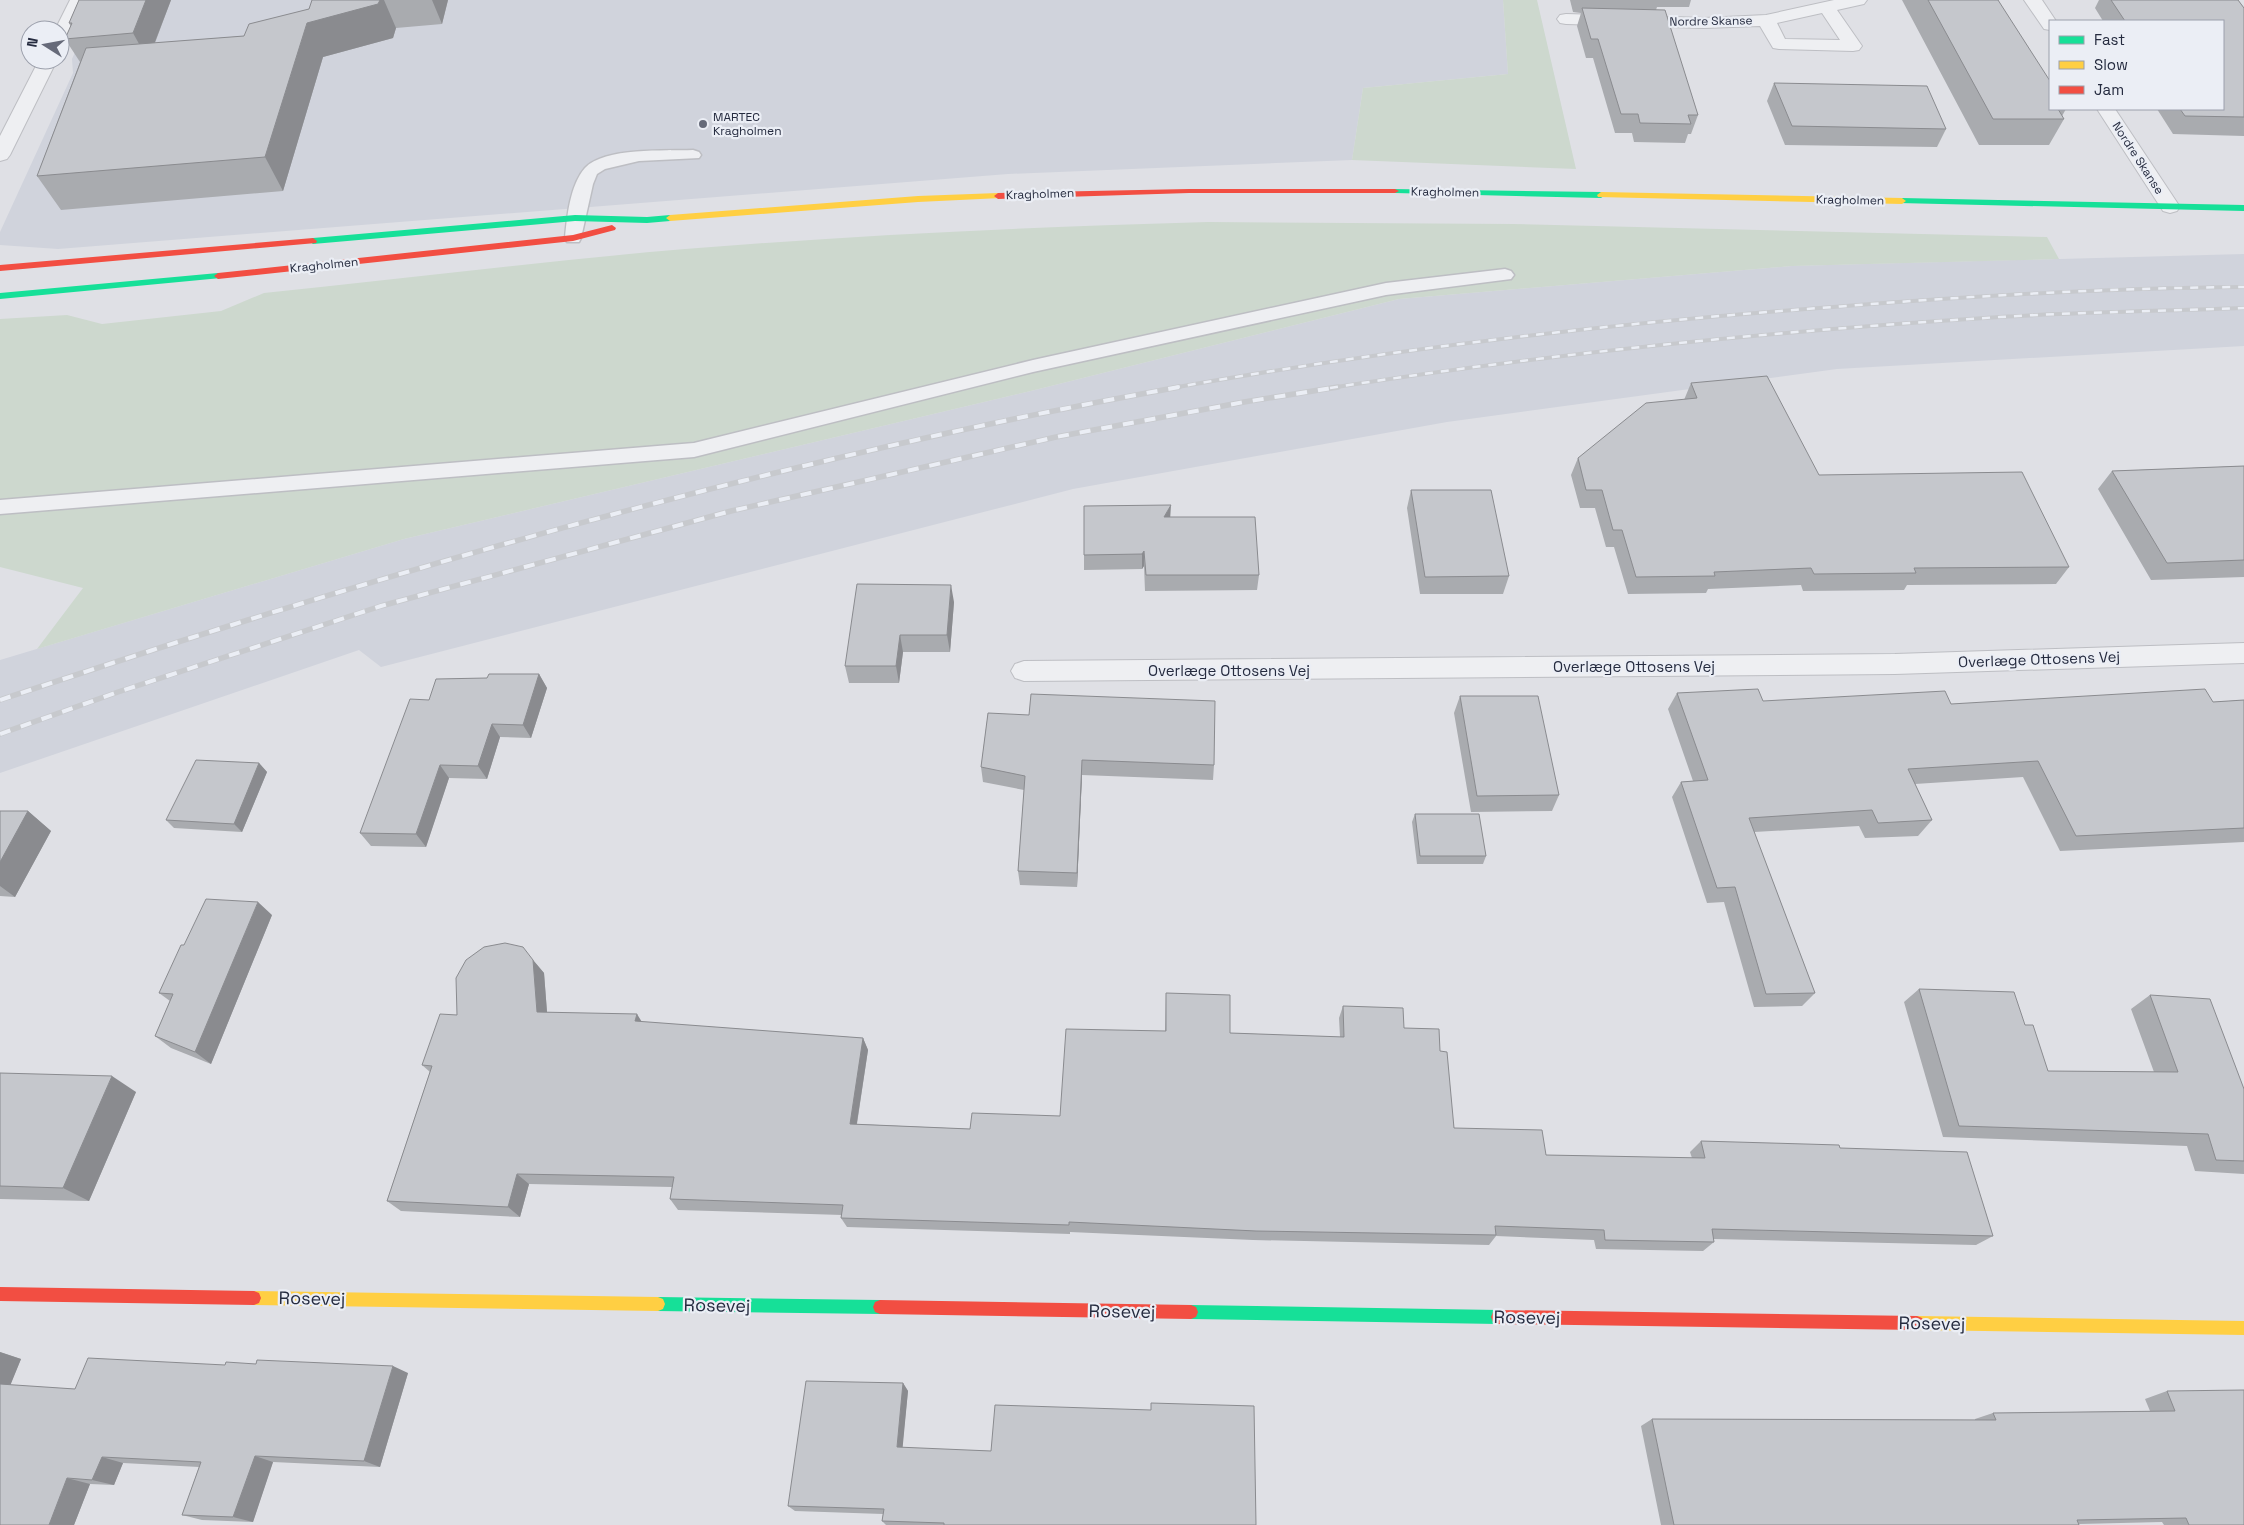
<svg xmlns="http://www.w3.org/2000/svg" width="2244" height="1525" font-family="'Space Grotesk',sans-serif">
  <rect width="100%" height="100%" fill="#dfe0e5"/>
  <path fill="#d0d3dc" d="M98,0H1503L1508,74L1363,88L1352,160L1008,174L58,249L0,245V232L73,73L72,59Z
    M2244,254V346L1837,369L1447,422L1073,489L381,667L359,650L0,773V660L404,539L1039,389L1399,299L1792,266Z"/>
  <path fill="#cdd8ce" d="M1503,0H1537L1576,169L1352,160L1363,88L1508,74Z
    M1208,222L1513,224L2047,237L2059,259L1792,266L1399,299L1039,389L404,539L37,649L83,588L0,567V319L67,315L102,324L221,311L264,293C404,279 544,261 685,249C859,235 1034,227 1208,222Z"/>
  <g fill="none" stroke-linecap="round" stroke-linejoin="round">
    <defs>
      <path id="lane" d="M693,150L699,152L701,155L699,158L639,161L605,169L597,174L593,184L581,238L579,242H567L565,238C567,217 570,185 585,168C604,147 666,151 693,150Z
        M1505,269L1511,271L1514,275L1511,279L1386,295L1033,372L694,457L0,514V500L694,443L1033,360L1386,283Z"/>
      <path id="street" d="M70,0H88L69,37L66,41L60,42V30H55Z
        M1834,0H1867L1864,4L1837,10L1862,46L1859,50L1853,51L1779,49L1773,48L1760,26L1704,28L1566,24L1560,23L1557,19L1560,15L1566,14L1704,18L1766,15ZM1822,13L1840,40L1785,39L1777,23Z
        M2024,0H2042L2056,21H2050V30L2044,29Z
        M39,60H57L10,155L7,159L0,161V136Z
        M2097,109H2115L2180,207L2177,211L2170,213L2163,211Z
        M2244,643V663L1895,674L1024,681L1015,678L1011,671L1015,664L1024,661L1895,654Z"/>
    </defs>
    <use href="#lane" stroke="#bdbec3" stroke-width="3"/>
    <use href="#street" stroke="#bdbec3" stroke-width="2"/>
    <use href="#lane" fill="#eeeff2" fill-rule="evenodd"/>
    <use href="#street" fill="#eeeff2" fill-rule="evenodd"/>
    <path fill="#16e098" fill-rule="evenodd" d="M1392,189L1601,192L1605,195L1601,198L1395,193H1392Z
      M1902,198L2244,205V211L1899,203L1898,201Z
      M575,215L647,217L670,215L674,218L670,221L647,223L575,221L313,244L309,241L313,238Z
      M218,273L222,276L221,278L0,299V293Z
      M658,1297L880,1300L885,1302L887,1307L885,1312L880,1314L658,1311L653,1309L651,1304L653,1299Z
      M1191,1305L1498,1310L1503,1312L1505,1317L1503,1322L1498,1324L1191,1319L1186,1317L1184,1312L1186,1307Z"/>
    <path fill="#ffcf43" fill-rule="evenodd" d="M1601,192L1902,198L1906,201L1902,204L1598,197L1597,195Z
      M998,193L1001,194V198L918,202L670,221L666,218L670,215L918,196Z
      M254,1291L658,1297L663,1299L665,1304L663,1309L658,1311L254,1305L249,1303L247,1298L249,1293Z
      M1917,1316L2244,1321V1335L1917,1330L1912,1328L1910,1323L1912,1318Z"/>
    <path fill="#f24e42" fill-rule="evenodd" d="M1189,189H1395L1399,191L1395,193H1189L998,199L994,196L998,193Z
      M612,225L616,228L615,230L573,241L218,279L214,276L218,273L573,235Z
      M313,238L317,241L316,243L0,271V265Z
      M0,1287L254,1291L259,1293L261,1298L259,1303L254,1305L0,1301Z
      M880,1300L1191,1305L1196,1307L1198,1312L1196,1317L1191,1319L880,1314L875,1312L873,1307L875,1302Z
      M1498,1310L1917,1316L1922,1318L1924,1323L1922,1328L1917,1330L1498,1324L1493,1322L1491,1317L1493,1312Z"/>
    <defs>
      <path id="rail-far1" d="M1172,388C1391,349 1611,323 1833,307C1970,296 2107,288 2244,287
        M1330,388C1552,353 1775,331 2000,317C2081,312 2163,311 2244,308"/>
      <path id="rail" d="M0,700C386,571 778,459 1179,387
        M0,734L118,692L381,606L731,511L1056,437L1244,402L1338,387"/>
    </defs>
    <use href="#rail-far1" stroke="#c7c9cd" stroke-width="4"/>
    <use href="#rail" stroke="#c7c9cd" stroke-width="5.5"/>
    <use href="#rail-far1" stroke="#ebeef5" stroke-width="2.5" stroke-dasharray="8" stroke-linecap="butt"/>
    <use href="#rail" stroke="#ebeef5" stroke-width="4" stroke-dasharray="11" stroke-linecap="butt"/>
  </g>
  <path fill="#a9abaf" d="M79,0H171L155,43L244,36L309,9L312,0H448L442,24L396,28L393,38L323,57L283,191L61,210L37,176L80,62L65,39L71,27L69,23Z
    M1570,0H1691L1689,7H1657L1656,10L1698,115L1691,134H1688L1685,143L1634,142L1632,133H1615L1593,58H1586L1577,26L1581,13L1573,12Z
    M1902,0H1998L2050,109H2066L2062,116L2064,119L2049,145H1979Z
    M2099,0H2238L2244,8V136L2173,134L2157,109H2223V21H2103L2095,8Z
    M1774,83L1946,129L1937,147L1785,145L1767,101Z
    M1691,383L1819,475L2069,567L2056,584L1907,585L1904,590L1803,591L1801,585L1708,589L1706,593L1628,594L1614,547H1606L1595,508H1580L1571,475L1578,458L1684,400Z
    M2244,466V577L2151,580L2098,489L2112,471Z
    M1411,490L1509,576L1503,594H1420L1407,508Z
    M1170,517L1259,575L1257,590L1145,591L1144,566L1142,569L1084,570V555Z
    M954,602L950,652H903L899,683H849L845,666Z
    M539,674L547,688L531,738L500,737L487,779L449,778L426,847L371,846L360,833L487,678Z
    M1677,693L1763,701L1951,704L2213,702L2244,700V842L2060,851L2023,777L1915,784L1932,820L1918,836L1865,838L1859,826L1754,832L1815,993L1802,1006L1754,1007L1724,902L1707,903L1672,797L1681,782L1693,781L1668,709Z
    M1460,696L1559,795L1552,811L1471,812L1454,713Z
    M988,713L1214,765L1213,780L1082,775L1077,887L1020,885L1018,871L1024,790L983,782L981,767Z
    M259,763L267,772L242,832L174,828L166,820Z
    M0,811H28L51,831L15,897L0,896Z
    M1415,814L1486,856L1483,864H1417L1412,822Z
    M272,915L211,1064L171,1048L155,1036L170,1001L159,993Z
    M533,960L544,973L547,1012L642,1022L863,1038L868,1050L857,1124L970,1129L1060,1116L1165,1031L1166,993L1230,1033L1340,1037L1339,1018L1343,1006L1404,1028L1440,1051L1454,1128L1546,1155L1692,1158L1690,1152L1701,1141L1840,1148L1993,1236L1976,1245L1714,1239V1242L1703,1251L1596,1249L1594,1240L1496,1236L1489,1245L1253,1240L1070,1232V1234L847,1227L841,1218L842,1215L678,1210L670,1199L672,1187L529,1184L520,1217L401,1211L387,1201L430,1072L422,1065L457,1015Z
    M1919,989L2025,1025L2048,1071L2154,1072L2131,1009L2150,995L2244,1089V1174L2195,1171L2187,1146L1943,1137L1904,1002Z
    M0,1073L136,1092L89,1201L0,1199Z
    M0,1352L21,1359L10,1385L75,1389L408,1373L380,1467L273,1462L253,1522L202,1520L182,1515L199,1467L123,1463L114,1485L90,1484L74,1525H0Z
    M903,1383L908,1391L902,1448L991,1451L1151,1410V1403L1256,1525H886L882,1521L883,1514L795,1511L788,1506Z
    M2167,1391L2244,1525H2164L2162,1522L2079,1524V1525H1661L1641,1426L1652,1419L1975,1420V1419L1993,1413L2150,1411L2145,1399Z"/>
  <path fill="#8a8b8f" d="M146,0H171L148,60L133,33Z
    M380,0H384L396,28L393,38L323,57L283,191L265,157L307,23Z
    M432,0H448L442,24Z
    M1171,505L1170,521L1164,517Z
    M1144,551V566L1142,569V554Z
    M951,585L954,602L950,652L947,635Z
    M900,635L903,652L899,683L896,666Z
    M539,674L547,688L531,738L523,725Z
    M492,724L500,737L487,779L478,766Z
    M1082,760V775L1077,887V873Z
    M259,763L267,772L242,832L234,824Z
    M440,765L449,778L426,847L416,834Z
    M28,811L51,831L15,897L0,886V862Z
    M258,902L272,915L211,1064L195,1052Z
    M533,960L544,973L548,1025L537,1012Z
    M637,1014L645,1027L635,1021Z
    M863,1038L868,1050L855,1135L850,1124Z
    M112,1076L136,1092L89,1201L63,1188Z
    M517,1174L529,1184L520,1217L508,1207Z
    M0,1352L21,1359L8,1391L0,1388Z
    M393,1366L408,1373L380,1467L364,1461Z
    M903,1383L908,1391L902,1454L897,1447Z
    M255,1456L273,1462L253,1522L233,1517Z
    M102,1457L123,1463L114,1485L92,1480Z
    M67,1478L90,1484L74,1525H49Z"/>
  <path fill="#c5c7cc" stroke="#8a8b8f" d="M79,0H146L133,33L65,39L72,23H69Z
    M312,0H380L378,4L307,23L265,157L37,176L86,48L244,36L249,24L309,9Z
    M1928,0H1998L2050,81V109H2058L2064,119H1993Z
    M2111,0H2238L2244,8V117L2185,116L2180,109H2223V21H2125Z
    M1582,8L1665,10L1698,115H1688L1691,124L1640,123L1638,114H1621L1598,39H1591Z
    M1774,83L1927,86L1946,129L1792,126Z
    M1767,376L1819,475L2022,472L2069,567L1914,568L1916,573L1814,574L1811,568L1714,572L1715,576L1636,577L1622,530H1613L1602,490H1586L1578,458L1646,403L1697,398L1691,383Z
    M2244,466V560L2167,563L2112,471Z
    M1411,490H1491L1509,576L1425,577Z
    M1171,505L1164,517H1255L1259,575H1146L1144,551L1142,554L1084,555V506Z
    M857,584L951,585L947,635H900L896,666H845Z
    M489,674H539L523,725L492,724L478,766L440,765L416,834L360,833L410,699L429,700L436,679L487,678Z
    M1758,689L1763,701L1945,691L1951,704L2205,689L2213,702L2244,700V828L2076,836L2038,761L1908,769L1932,820L1878,823L1872,810L1749,818L1815,993L1766,994L1735,887L1717,888L1681,782L1708,780L1677,693Z
    M1031,694L1215,701L1214,765L1082,760L1077,873L1018,871L1025,776L981,767L988,713L1029,715Z
    M1460,696H1538L1559,795L1477,796Z
    M196,760L259,763L234,824L166,820Z
    M0,811H28L0,862Z
    M1415,814H1479L1486,856H1420Z
    M206,899L258,902L195,1052L155,1036L173,994L159,993L181,945H184Z
    M505,943L523,947L533,960L537,1012L637,1014L635,1021L863,1038L850,1124L970,1129L972,1113L1060,1116L1066,1029L1166,1031V993L1230,995V1033L1344,1037L1343,1006L1403,1008L1404,1028L1439,1029L1440,1051L1447,1052L1454,1128L1542,1130L1546,1155L1705,1158L1701,1141L1839,1145L1840,1148L1967,1152L1993,1236L1712,1229L1714,1242L1605,1240L1604,1230L1495,1226L1496,1235L1256,1231L1069,1222V1225L841,1218L843,1205L670,1199L674,1177L517,1174L508,1207L387,1201L432,1066L422,1065L440,1014L457,1015L456,978L466,960L484,947Z
    M1919,989L2014,992L2025,1025H2033L2048,1071L2178,1072L2150,995L2210,999L2244,1089V1161L2216,1160L2208,1134L1959,1126Z
    M0,1073L112,1076L63,1188L0,1186Z
    M88,1358L225,1365L226,1362L256,1364L257,1360L393,1366L364,1461L255,1456L233,1517L182,1515L201,1462L102,1457L92,1480L67,1478L49,1525H0V1384L75,1389Z
    M806,1381L903,1383L897,1447L991,1451L995,1405L1151,1410V1403L1254,1406L1256,1525H944V1523L882,1521L884,1509L788,1506Z
    M2244,1390V1525H2189L2186,1518L2077,1520L2079,1525H1674L1652,1419L1996,1420L1993,1413L2175,1411L2167,1391Z"/>
  <circle fill="#666a79" stroke="#ebeef5" stroke-width="2" cx="703" cy="124" r="5"/>
  <g text-anchor="middle" dominant-baseline="central" stroke-width="4.5" stroke-linejoin="round" paint-order="stroke">
    <g font-size="12" fill="#252b3f" stroke="#ebeef5">
      <text transform="translate(1711 21) rotate(-1)">Nordre Skanse</text>
      <text transform="translate(2138 158) rotate(57)">Nordre Skanse</text>
      <text transform="translate(1445 192) rotate(1)">Kragholmen</text>
      <text transform="translate(1040 194) rotate(-2)">Kragholmen</text>
      <text transform="translate(1850 200) rotate(1)">Kragholmen</text>
      <text transform="translate(324 265) rotate(-6)">Kragholmen</text>
    </g>
    <g font-size="12" fill="#252b3f" stroke="#ebeef5" text-anchor="start">
      <text x="713" y="117">MARTEC<tspan x="713" dy="14">Kragholmen</tspan></text>
    </g>
    <g font-size="15" fill="#252b3f" stroke="#ebeef5">
      <text transform="translate(2039 659) rotate(-2)">Overlæge Ottosens Vej</text>
      <text x="1634" y="666">Overlæge Ottosens Vej</text>
      <text x="1229" y="670">Overlæge Ottosens Vej</text>
    </g>
    <g font-size="18" fill="#252b3f" stroke="#ebeef5">
      <text transform="translate(312 1298) rotate(1)">Rosevej</text>
      <text transform="translate(717 1305) rotate(1)">Rosevej</text>
      <text transform="translate(1122 1311) rotate(1)">Rosevej</text>
      <text transform="translate(1527 1317) rotate(1)">Rosevej</text>
      <text transform="translate(1932 1323) rotate(1)">Rosevej</text>
    </g>
  </g>
  <rect x="2049" y="20" width="175" height="90" fill="#ebeef5" stroke="#9ca0ac"/>
  <rect x="2059" y="36" width="25" height="8" fill="#16e098" stroke="#9ca0ac"/>
  <text x="2094" y="45" font-size="15" fill="#252b3f">Fast</text>
  <rect x="2059" y="61" width="25" height="8" fill="#ffcf43" stroke="#9ca0ac"/>
  <text x="2094" y="70" font-size="15" fill="#252b3f">Slow</text>
  <rect x="2059" y="86" width="25" height="8" fill="#f24e42" stroke="#9ca0ac"/>
  <text x="2094" y="95" font-size="15" fill="#252b3f">Jam</text>
  <g transform="translate(45 45) rotate(281)"><circle r="24" fill="#ebeef5" stroke="#9ca0ac"/>
  <path d="M0-4L9 19L0 12L-9 19Z" fill="#666a79"/>
  <text y="-8" font-size="14" font-weight="bold" text-anchor="middle" fill="#252b3f">N</text>
  </g>
</svg>
